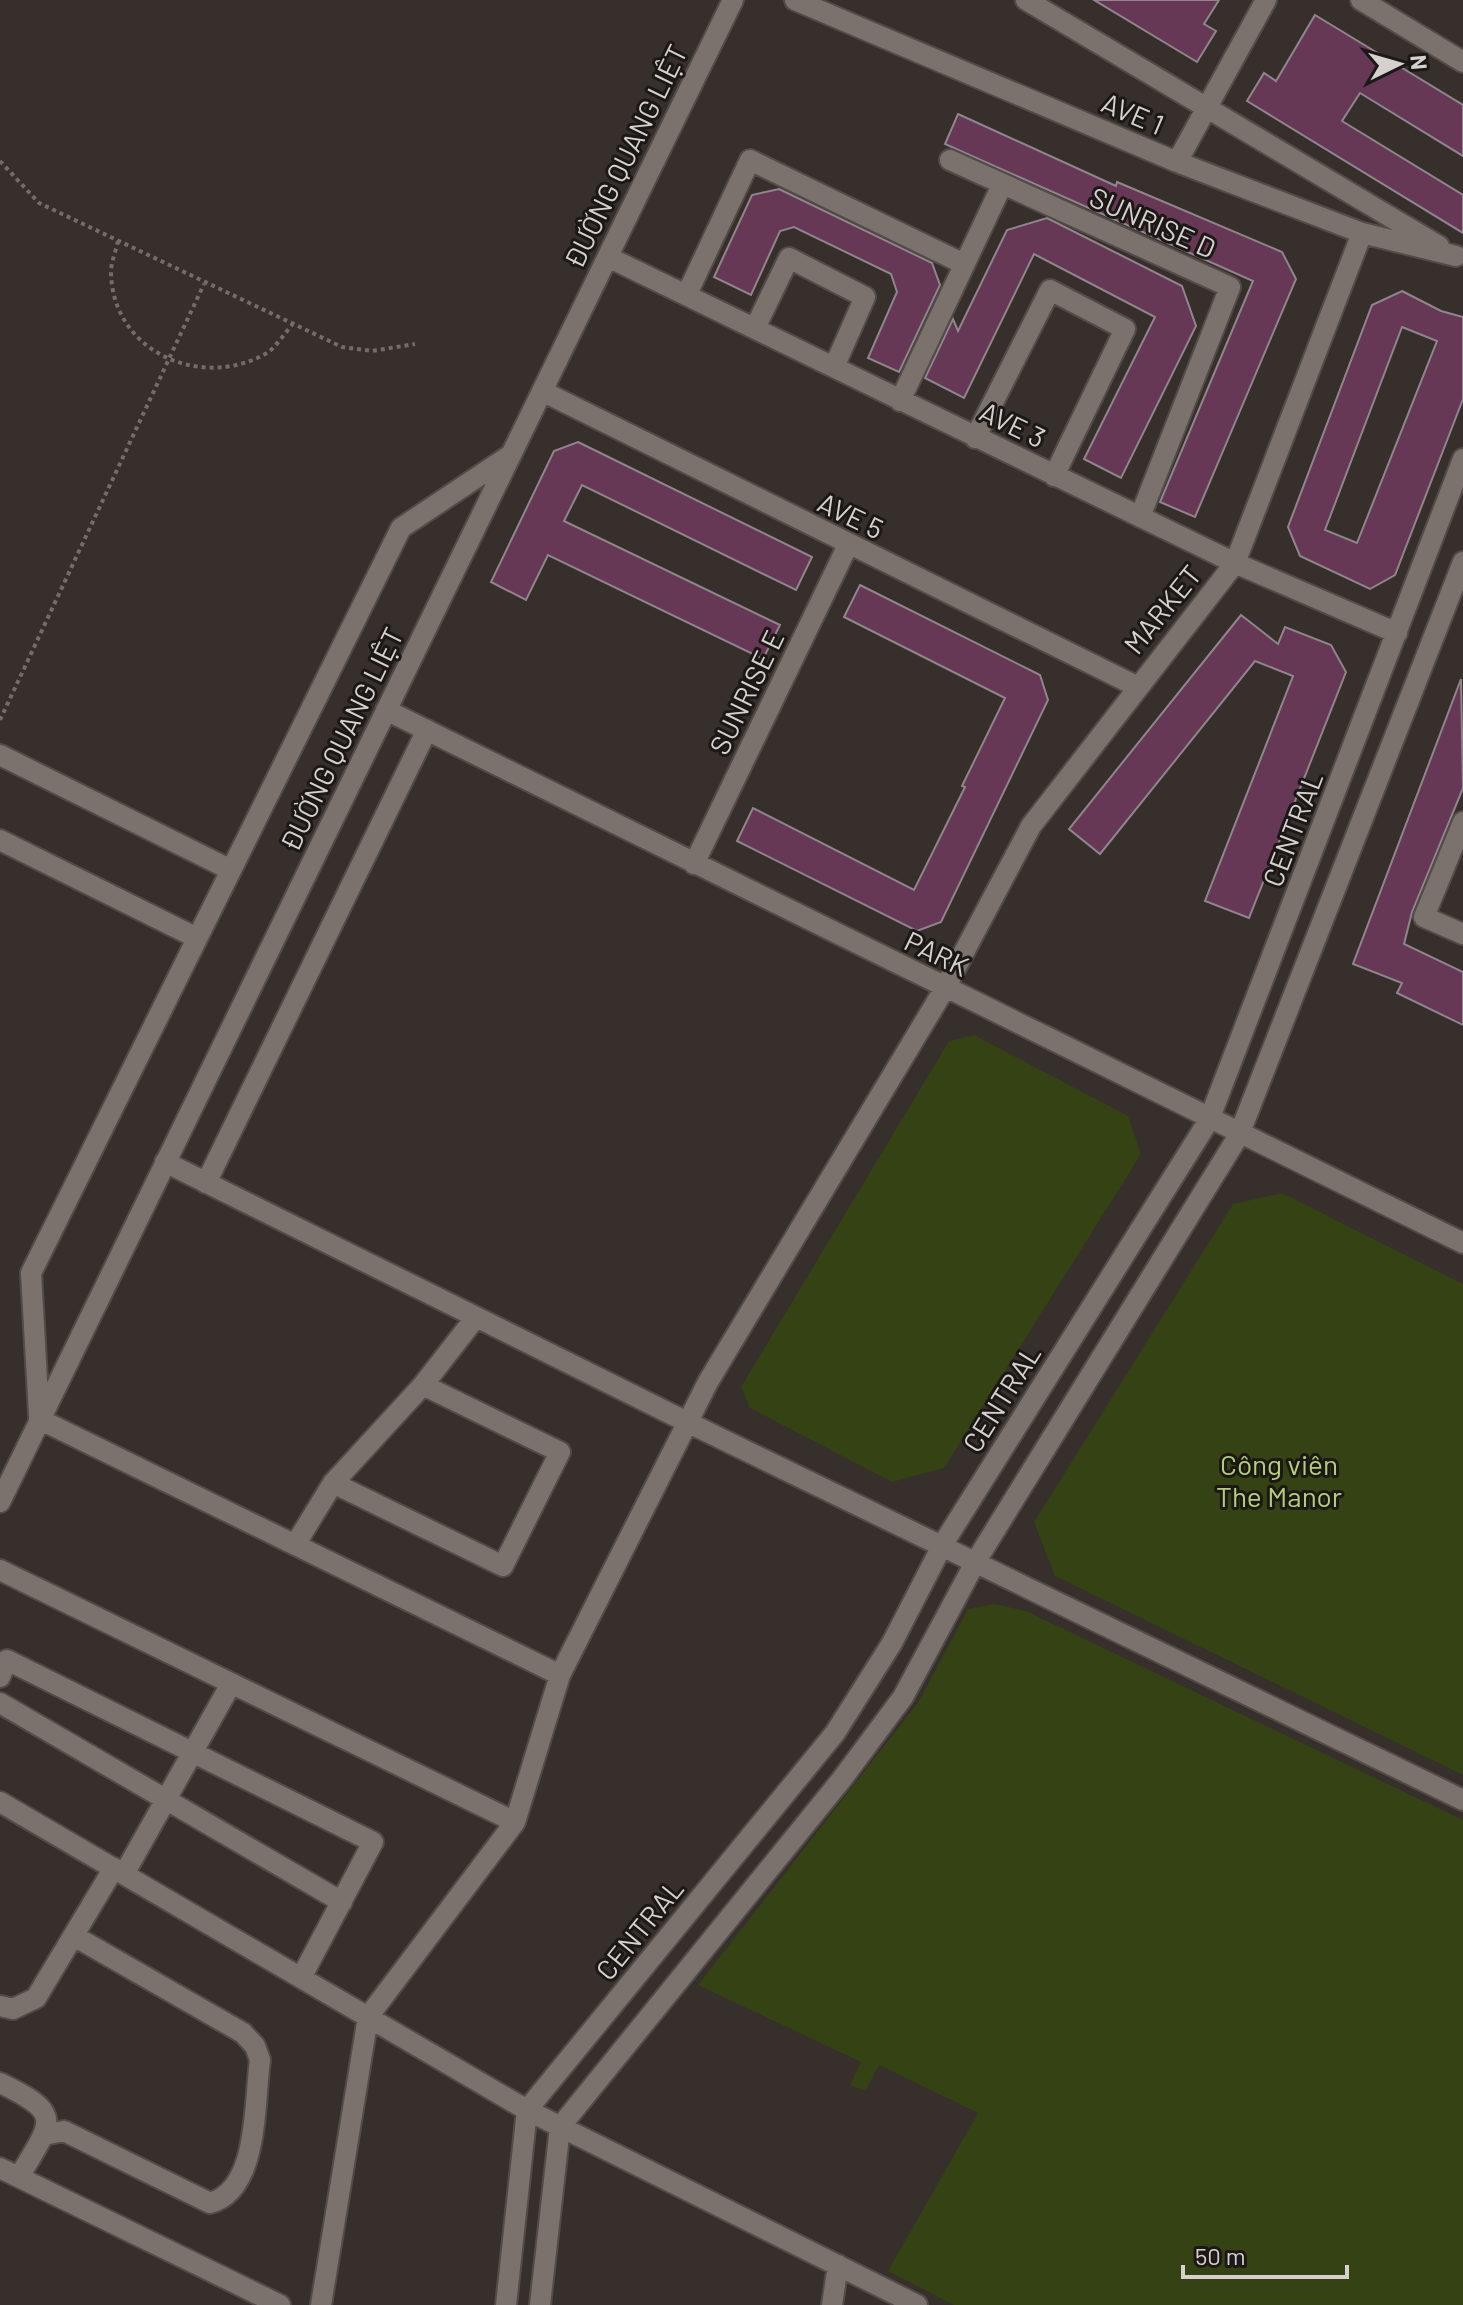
<svg xmlns="http://www.w3.org/2000/svg" width="1463" height="2305" font-family="Barlow,sans-serif">
  <rect width="100%" height="100%" fill="#362f2c"/>
  <path fill="#354214" d="M974,1035L1128,1116L1141,1154L944,1468L892,1482L750,1408L741,1387L949,1041Z
    M1282,1193L1463,1284V1775L1055,1576L1034,1522L1233,1204Z
    M995,1604L1026,1611L1463,1820V2305H954L888,2271L978,2113L879,2065L865,2091L850,2085L861,2062L698,1985L919,1701L968,1609Z"/>
  <path fill="#673756" stroke="#8f868b" stroke-width="2" fill-rule="evenodd" d="M1094,0H1219L1204,24L1216,31L1197,62Z
    M1315,15L1463,105V156L1360,93L1342,121L1463,195V233L1247,101L1264,73L1276,81Z
    M958,114L1116,186L1117,182L1282,252L1296,279L1195,517L1160,502L1253,281L945,144Z
    M779,189L932,263L940,285L899,372L868,358L897,292L891,274L794,227L780,231L751,295L714,277L752,195Z
    M1047,218L1182,286L1196,326L1121,478L1084,459L1155,317L1034,254L964,398L925,378L953,319L958,331L1007,230Z
    M1402,291L1441,311L1463,317V399L1395,575L1370,589L1300,556L1288,527L1372,305ZM1402,327L1437,341L1357,543L1325,530Z
    M578,442L812,557L796,590L582,485L564,521L780,625L763,659L548,555L526,600L491,582L554,451Z
    M860,585L1040,675L1048,700L941,922L917,931L737,841L753,808L914,890L965,787L962,786L1005,698L844,617Z
    M1241,615L1278,644L1285,627L1331,645L1346,672L1249,918L1205,901L1293,676L1255,661L1100,854L1069,829Z
    M1461,679L1463,788L1412,912L1404,944L1463,972V1025L1397,993L1402,983L1353,964Z"/>
  <g fill="none" stroke-linecap="round" stroke-linejoin="round">
    <defs>
      <path id="minor" d="M795,0L1177,162L1362,233L1456,256
        M1026,0L1439,246
        M1361,0L1463,62
        M950,160L1230,287L1140,517
        M1177,162L1266,0
        M608,257L1235,563L1397,633
        M687,294L750,160L964,264
        M755,328L789,258L865,297L834,367
        M542,391L1136,686
        M900,401L1002,185
        M975,438L1050,290L1125,329L1054,476
        M386,710L1463,1243
        M0,755L231,870
        M1463,822L1424,917L1463,934
        M0,840L197,938
        M694,864L848,545
        M165,1162L687,1422L1463,1800
        M206,1183L427,730
        M39,1415L31,1273L401,528L509,456
        M39,1419L560,1675
        M333,1483L503,1566L560,1452L423,1385
        M0,1502L733,0
        M295,1545L333,1483L423,1385L476,1317
        M0,1570L515,1822
        M0,1677L7,1660L373,1842L301,1978
        M0,1703L342,1902
        M0,1802L527,2110L917,2305
        M124,1874L231,1684
        M0,2006L13,2009L36,1998L114,1868
        M0,2083C65,2114 52,2121 19,2177
        M44,2135L64,2131L210,2203C259,2190 254,2103 260,2060L255,2046L243,2033L74,1936
        M0,2168L280,2305
        M321,2305L368,2017L515,1822L560,1675L708,1382L945,988L1031,826L1235,563L1362,233
        M506,2305L527,2110L835,1733L892,1643L943,1544L1209,1120L1463,459
        M540,2305L560,2127L842,1779L903,1697L976,1561L1239,1135L1463,562
        M832,2305L838,2265"/>
    </defs>
    <use href="#minor" stroke="#524b48" stroke-width="24"/>
    <path stroke="#736d6a" stroke-width="4" stroke-dasharray="4 4" stroke-linecap="butt" d="M0,161L39,203L342,347L372,351L415,344
      M118,241C116,251 111,262 111,272C112,352 202,391 267,353C276,347 284,334 292,325
      M0,720L204,284"/>
    <use href="#minor" stroke="#7b726e" stroke-width="20"/>
  </g>
  <g text-anchor="middle" dominant-baseline="central" stroke-width="6" stroke-linejoin="round" paint-order="stroke">
    <g font-size="28" fill="#d6d1cf" stroke="#1b1816">
      <text transform="translate(1133 113) rotate(23)">AVE 1</text>
      <text transform="translate(625 156) rotate(-64)">ĐƯỜNG QUANG LIỆT</text>
      <text transform="translate(1153 222) rotate(24)">SUNRISE D</text>
      <text transform="translate(1013 424) rotate(26)">AVE 3</text>
      <text transform="translate(851 515) rotate(26)">AVE 5</text>
      <text transform="translate(1162 609) rotate(-51)">MARKET</text>
      <text transform="translate(746 692) rotate(-64)">SUNRISE E</text>
      <text transform="translate(341 739) rotate(-64)">ĐƯỜNG QUANG LIỆT</text>
      <text transform="translate(1292 829) rotate(-69)">CENTRAL</text>
      <text transform="translate(937 953) rotate(26)">PARK</text>
      <text transform="translate(1001 1398) rotate(-58)">CENTRAL</text>
      <text transform="translate(639 1929) rotate(-51)">CENTRAL</text>
    </g>
    <g font-size="28" fill="#b4ce7c" stroke="#1b1816">
      <text x="1279" y="1464">Công viên<tspan x="1279" dy="32">The Manor</tspan></text>
    </g>
  </g>
  <g transform="translate(1399 64) rotate(85)" stroke="#1b1816" stroke-width="6" paint-order="stroke">
  <path d="M0-6L14 30L0 20L-14 30Z" fill="#d6d1cf"/>
  <text y="-12" font-size="22" font-weight="bold" text-anchor="middle" fill="#d6d1cf">N</text>
  </g>
  <path d="M1183 2265v12h164v-12" fill="none" stroke="#d6d1cf" stroke-width="4"/>
  <text x="1195" y="2265" font-size="24" fill="#d6d1cf" stroke="#1b1816" stroke-width="6" paint-order="stroke">50 m</text>
</svg>
